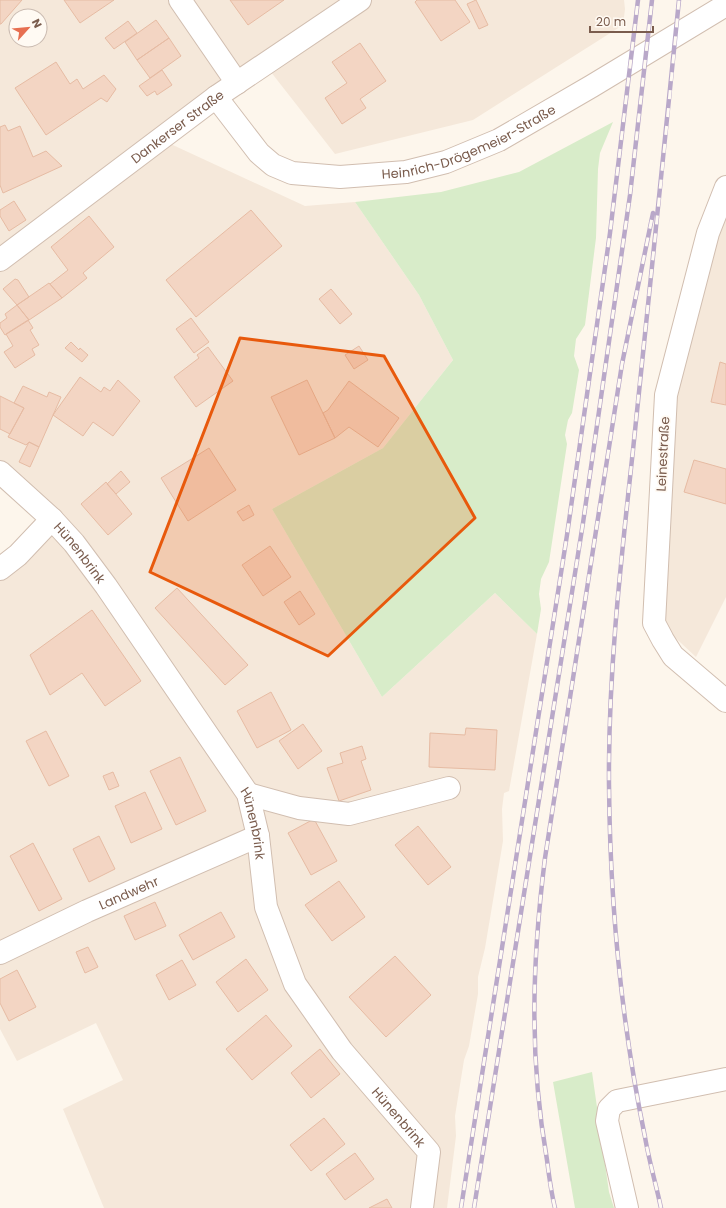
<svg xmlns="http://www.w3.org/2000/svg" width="726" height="1208" font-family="Poppins,sans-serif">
  <rect width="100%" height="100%" fill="#fdf6ec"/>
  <path fill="#f5e8da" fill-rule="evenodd" d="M0,0H624L625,9L623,25L473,120L335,154L267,67L162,140L305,206L355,202L419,295L453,360L383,448L272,509L382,697L495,593L537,634L509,791L504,793L502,809L503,841L485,948L478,977V994L469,1046L464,1060L455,1116L456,1136L447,1208H104L63,1109L123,1080L96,1023L17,1061L0,1029V569L52,518L0,471ZM16,16H40V40H16Z
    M726,174V597L696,657L652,616L661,396L704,233Z"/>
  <path fill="#d8ecc9" d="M613,122L600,153L598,169L596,238L585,325L576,339L574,356L579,370L572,413L568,420L565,435L567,444L549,562L541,579L539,594L541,609L537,634L495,593L382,697L272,509L383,448L453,360L419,295L355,202L441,192L519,172Z
    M592,1072L609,1192L614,1208H575L553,1082Z"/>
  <path fill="#f3d5c3" stroke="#e6bba3" d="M0,0H22L1,24H0Z
    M64,0H114L80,23Z
    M230,0H284L248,25Z
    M417,0H455L470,22L441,41L415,2Z
    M476,0L488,25L479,29L467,4Z
    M156,20L169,38L137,60L125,42Z
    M128,21L137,33L114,49L105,38Z
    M169,38L181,56L150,78L137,60Z
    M360,43L386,81L360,99L366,108L342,124L325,98L347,83L332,62Z
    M56,62L70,84L77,79L83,89L104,75L116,89L107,102L101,98L46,135L15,88Z
    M162,70L172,85L157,95L155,91L147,96L139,86Z
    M5,125L8,131L20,126L33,157L46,151L62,166L3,193L0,185V127Z
    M14,201L26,220L9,231L0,216V210Z
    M251,210L282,246L196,317L166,280Z
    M89,216L114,247L83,273L87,278L62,298L50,284L68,270L51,247Z
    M15,279L18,280L29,297L17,305L3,289Z
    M49,283L62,298L29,320L17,305Z
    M331,289L352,314L340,324L319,299Z
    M17,305L29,320L5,335L0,327V323L7,318L5,314Z
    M191,318L209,342L194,353L176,329Z
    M28,320L33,328L30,330L39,345L32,349L35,355L15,368L4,352L13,346L6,334Z
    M71,342L79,350L80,348L88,355L82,362L65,348Z
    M359,346L368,360L354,369L345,355Z
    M208,347L233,381L196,407L174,377L199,358L197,355Z
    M720,362L726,364V405L711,402Z
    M80,377L101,392L104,387L110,391L118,380L140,401L113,436L93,422L83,436L53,415Z
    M307,380L335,438L299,455L271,397Z
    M349,381L399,418L378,447L349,427L335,438L323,413L328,410Z
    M23,386L47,397L49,392L61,397L39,447L29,442L26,445L8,437L24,408L14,403Z
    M0,396L24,408L10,434L0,429Z
    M29,442L39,447L30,467L19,462Z
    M209,448L236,490L188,521L161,478Z
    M694,460L726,469V504L684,492Z
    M121,471L130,482L116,494L107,484Z
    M106,482L132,514L108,535L81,504Z
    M249,505L254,515L243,521L237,512Z
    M270,546L291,577L263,596L242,565Z
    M177,588L248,665L225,685L155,608Z
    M300,591L315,614L299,625L284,602Z
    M92,610L141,681L105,706L82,673L50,695L30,655Z
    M271,692L291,730L257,748L237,711Z
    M303,724L322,751L298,769L279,741Z
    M466,728L497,730L495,770L429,767L430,733L465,735Z
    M46,731L69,776L49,786L26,741Z
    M362,746L366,759L361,761L371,790L339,801L327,768L343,763L340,753Z
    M180,757L206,811L176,825L150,771Z
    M113,772L119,786L109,790L103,776Z
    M145,792L162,829L131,843L115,806Z
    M314,819L337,861L311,875L288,833Z
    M418,826L451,867L428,885L395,845Z
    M99,836L115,869L89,882L73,849Z
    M33,843L62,899L39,911L10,856Z
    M339,881L365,917L332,941L305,905Z
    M155,902L166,926L135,940L124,916Z
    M221,912L235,937L193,960L179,935Z
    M88,947L98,967L85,973L76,952Z
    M395,956L431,995L386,1037L349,997Z
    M246,959L268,990L238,1012L216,982Z
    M182,960L196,985L169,1000L156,975Z
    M17,970L36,1007L9,1021L0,1003V979Z
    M266,1015L292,1046L252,1080L226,1049Z
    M320,1049L340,1074L311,1098L291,1073Z
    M324,1118L345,1144L311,1171L290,1145Z
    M355,1153L374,1179L345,1200L326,1174Z
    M387,1199L392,1208H369Z"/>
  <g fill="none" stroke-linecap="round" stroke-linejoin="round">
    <defs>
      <g id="street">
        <path d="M180,0L237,83"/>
        <path id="s1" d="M216,97L259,153L273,165L292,173L340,177L406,172L446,162L499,140L592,86L726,5"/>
        <path d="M726,187L708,233L666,395L654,623L663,640L673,656L726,701"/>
        <path id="s2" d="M0,260L216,97L360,0"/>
        <path id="s3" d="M0,472L52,519L74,543L106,586L248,794L258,836L266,907L295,984L342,1051L429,1152L422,1208"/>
        <path d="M0,569L18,555L52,519"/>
        <path d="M248,794L299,808L349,814L449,788"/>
        <path id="s4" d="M0,953L87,911L258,836"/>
        <path d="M627,1208L607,1121L609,1109L617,1101L726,1079"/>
      </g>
    </defs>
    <use href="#street" stroke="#d1beb0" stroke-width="24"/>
    <use href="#street" stroke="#fff" stroke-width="22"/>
    <defs>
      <path id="rail" d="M461,1208L567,535L610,233L638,0
        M474,1208L583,523L630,195L652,0
        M555,1208C551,1192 549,1176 547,1160C529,1057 532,962 545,858L622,364L653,213
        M661,1208C656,1184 649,1161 645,1137C621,1021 610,902 609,785C608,673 621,561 633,450C648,300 665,150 679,0"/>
    </defs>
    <use href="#rail" stroke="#b9a8c9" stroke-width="4.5"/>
    <use href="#rail" stroke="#fffaf3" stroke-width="3" stroke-dasharray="9" stroke-linecap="butt"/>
  </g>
  <path fill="#e8590c" fill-opacity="0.2" stroke="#e8590c" stroke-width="3" stroke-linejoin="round" d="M240,338L384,356L475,518L328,656L150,572Z"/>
  <g text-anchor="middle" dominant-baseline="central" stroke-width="3.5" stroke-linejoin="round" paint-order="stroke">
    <g font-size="13" fill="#7a5c4d" stroke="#fffaf3">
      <text stroke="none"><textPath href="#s2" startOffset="222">Dankerser Straße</textPath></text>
      <text stroke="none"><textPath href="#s1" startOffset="293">Heinrich-Drögemeier-Straße</textPath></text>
      <text transform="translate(663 454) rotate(-87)">Leinestraße</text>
      <text stroke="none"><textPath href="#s3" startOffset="114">Hünenbrink</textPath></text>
      <text stroke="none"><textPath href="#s3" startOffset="438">Hünenbrink</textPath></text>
      <text stroke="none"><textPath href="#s4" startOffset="142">Landwehr</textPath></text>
      <text stroke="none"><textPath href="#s3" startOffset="774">Hünenbrink</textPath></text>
    </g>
  </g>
  <g transform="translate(28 28) rotate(63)"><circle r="19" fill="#fffaf3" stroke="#cabbb1"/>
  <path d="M0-3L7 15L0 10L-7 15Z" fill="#e76f51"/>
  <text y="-6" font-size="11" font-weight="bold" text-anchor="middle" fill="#7a5c4d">N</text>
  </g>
  <path d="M590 26v6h63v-6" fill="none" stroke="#7a5c4d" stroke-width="2"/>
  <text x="596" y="26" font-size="12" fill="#7a5c4d" stroke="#fffaf3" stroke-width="3" paint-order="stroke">20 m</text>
</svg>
